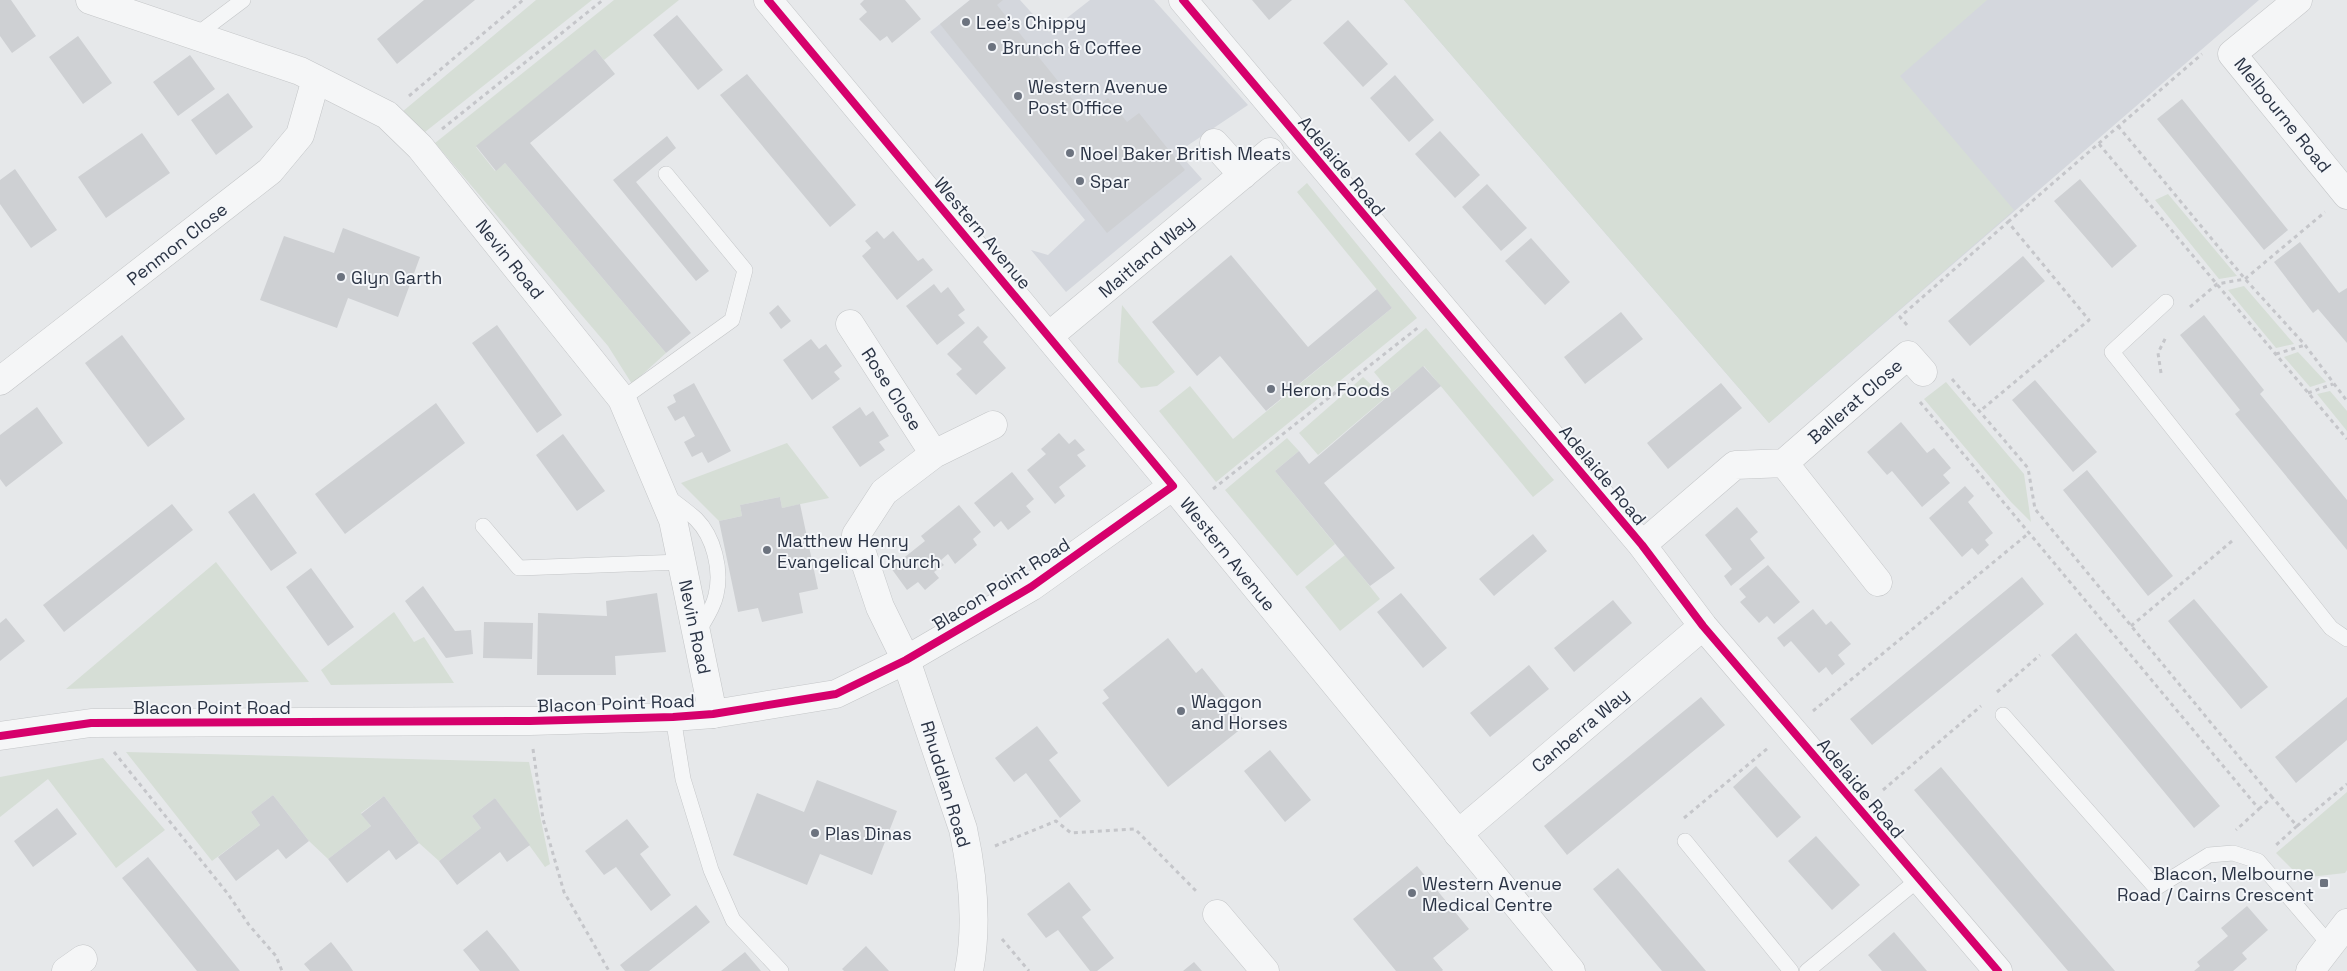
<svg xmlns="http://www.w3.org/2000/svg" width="2347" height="971" font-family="'Space Grotesk',sans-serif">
  <rect width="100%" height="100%" fill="#e6e8ea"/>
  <path fill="#d4d7dd" d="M970,0H1020L1049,32L1090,0H1154L1248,105L1178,152L1202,179L1066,292L1031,250L1048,255L1085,220L930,32Z
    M1404,0H2259L1769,423Z"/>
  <path fill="#d6ded6" d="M536,0H592L425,132L402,112Z
    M614,0H679L604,60L595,49L476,147L495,171L505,163L666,353L632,384L608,346L435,143Z
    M1404,0H1987L1900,76L2014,210L1769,423Z
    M1307,183L1417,318L1216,482L1159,411L1190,386L1233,439L1392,308L1297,192Z
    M2168,194L2237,276L2219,279L2155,200Z
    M2244,286L2294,344L2276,348L2228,290Z
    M1122,305L1175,372L1157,386L1141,388L1118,362Z
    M1426,328L1554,480L1533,497L1424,366L1391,393L1374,372Z
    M2298,352L2326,382L2310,387L2284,357Z
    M1363,377L1385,398L1318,455L1299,433Z
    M1946,382L2024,474L2031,522L2011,502L1924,399Z
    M2330,391L2347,411V431L2317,394Z
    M1287,438L1299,451L1275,471L1335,544L1297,576L1225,490Z
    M787,443L829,498L782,508L780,497L740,505L742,516L719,521L681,483Z
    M1345,555L1380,599L1340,631L1305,587Z
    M216,562L309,682L66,689Z
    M394,612L414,642L424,637L454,683L331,685L321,670Z
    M126,752L529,762L550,864L545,867L495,798L472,816L481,828L439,861L419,843L384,796L361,813L371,826L328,859L309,841L273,795L251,812L260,825L212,861Z
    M103,758L165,830L116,868L48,779L0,817V777Z
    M2347,792V870L2345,873L2301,878L2276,853Z"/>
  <path fill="#ced0d3" d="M0,0H11L36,36L12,53L0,36Z
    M424,0H475L397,64L377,39Z
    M864,0H905L921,19L892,43L887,36L880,41L859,19L867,12L860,4Z
    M970,0H1003L997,5L1086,116L1108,98L1127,122L1139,113L1185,170L1107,233L940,24Z
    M1252,0H1292L1269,20Z
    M677,15L723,70L698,90L653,35Z
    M1348,20L1388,64L1363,87L1323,43Z
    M78,36L112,83L83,104L49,57Z
    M595,49L615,74L530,143L691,333L666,353L505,163L496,171L476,146Z
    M190,55L215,89L178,116L153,82Z
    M747,74L856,205L830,227L720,95Z
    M1395,75L1434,120L1409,142L1370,98Z
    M228,93L253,127L216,155L191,120Z
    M2182,99L2288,230L2264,250L2157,119Z
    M1440,131L1480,175L1455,198L1415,154Z
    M142,133L170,173L106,218L78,177Z
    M667,136L676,148L636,182L709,271L696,281L613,180Z
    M15,169L57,230L31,248L0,204V180Z
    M2080,179L2137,246L2112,268L2054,201Z
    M1487,184L1527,228L1501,251L1462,207Z
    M343,228L420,257L398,317L348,298L337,328L260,300L284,236L334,253Z
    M877,231L884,239L893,231L918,261L923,258L933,270L897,300L862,256L871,248L865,241Z
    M1531,238L1570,282L1545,305L1505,261Z
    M2300,242L2339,293L2347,288V343L2318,309L2313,313L2274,262Z
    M1231,255L1308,347L1377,289L1392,308L1266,411L1220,356L1197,376L1152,322Z
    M2023,256L2045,281L1970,346L1948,321Z
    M934,284L941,293L948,287L965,310L958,315L965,323L937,345L906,306Z
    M778,305L791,321L781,329L769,313Z
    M1621,312L1643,339L1585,384L1564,357Z
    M2204,315L2264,390L2260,394L2347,500V550L2235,414L2240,410L2180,335Z
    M497,325L562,415L537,433L472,343Z
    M978,326L988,337L983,342L1006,368L976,395L956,374L962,369L947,354Z
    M122,335L185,419L148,447L85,363Z
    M811,339L819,349L826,344L842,366L834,372L840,379L812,400L783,360Z
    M1423,366L1441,386L1324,483L1395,568L1370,586L1275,471L1299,451L1309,464Z
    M2035,380L2097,452L2073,472L2012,400Z
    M694,383L731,451L708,463L702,452L692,457L684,442L695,436L684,416L675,421L667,407L676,402L673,395Z
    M1721,383L1742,408L1668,469L1647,443Z
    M436,403L465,443L345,534L315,494Z
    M37,407L63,443L6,487L0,479V435Z
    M860,407L866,416L873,411L889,436L879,442L885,450L860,467L832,427Z
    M1901,422L1927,453L1934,448L1951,468L1943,475L1950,483L1922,507L1892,471L1887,475L1867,452Z
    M1059,433L1069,444L1075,439L1085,450L1077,455L1086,466L1059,487L1065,496L1055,504L1027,470L1046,454L1041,449Z
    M563,434L605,491L577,511L536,455Z
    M2087,470L2173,576L2148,596L2063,490Z
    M1012,472L1034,499L1026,506L1031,512L1008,530L1001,521L994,527L974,503Z
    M1965,486L1974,496L1968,502L1993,533L1985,540L1989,545L1978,555L1972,548L1962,557L1929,518Z
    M254,493L297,553L271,571L228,512Z
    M780,497L782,508L800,504L818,589L799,593L803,613L762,622L758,608L738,612L719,521L742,516L740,505Z
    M172,504L193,530L64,632L43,605Z
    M959,505L981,532L973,539L977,545L955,564L948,554L940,561L944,565L934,572L939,578L925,590L918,582L907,590L891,568L925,541L921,536Z
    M1737,507L1758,532L1750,539L1765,558L1731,586L1724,576L1732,569L1705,535Z
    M1533,534L1547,551L1494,596L1479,579Z
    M1768,565L1800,602L1774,624L1767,616L1759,623L1740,602L1746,597L1739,589Z
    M311,568L354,627L328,646L286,587Z
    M2022,577L2044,604L1872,745L1850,719Z
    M423,586L455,631L471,630L473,654L446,658L405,601Z
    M657,593L666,652L615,656L616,675H537L538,613L607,616L606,601Z
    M1401,593L1447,648L1423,668L1377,612Z
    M2194,599L2268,687L2241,709L2168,621Z
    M1613,600L1632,623L1574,672L1554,648Z
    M1813,609L1826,625L1831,621L1851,644L1838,655L1845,664L1832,675L1826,667L1819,673L1791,641L1784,647L1777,638Z
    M6,618L25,641L0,661V623Z
    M484,622L533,623L532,659L483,658Z
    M2076,633L2220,806L2194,828L2051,655Z
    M1168,638L1196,673L1202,668L1247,724L1168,787L1102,703L1109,698L1103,690Z
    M1529,665L1549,689L1490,737L1470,713Z
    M1701,697L1725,725L1567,855L1544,826Z
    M2347,697V740L2296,783L2275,757Z
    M1037,726L1058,753L1049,760L1081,801L1060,818L1026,773L1014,782L995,758Z
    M1270,750L1311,800L1285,822L1244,771Z
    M1756,766L1801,817L1777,838L1733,787Z
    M1941,767L2035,878L2115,971H2068L1914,790Z
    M817,780L897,811L872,875L820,854L807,885L733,855L757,793L804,812Z
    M273,795L309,841L286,859L278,849L236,881L218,857L260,825L251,812Z
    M384,796L419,843L396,860L389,850L347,883L328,859L371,826L361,814Z
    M495,798L530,845L507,862L500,852L457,885L439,861L481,828L472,816Z
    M57,808L77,834L33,867L14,841Z
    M627,819L649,847L640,854L671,895L651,911L616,867L604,875L585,851Z
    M1816,836L1860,885L1832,910L1788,861Z
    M148,857L186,904L240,971H197L122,878Z
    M1417,866L1469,929L1433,958L1443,970L1442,971H1396L1353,919Z
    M1618,868L1639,892L1706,971H1662L1593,889Z
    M1069,882L1091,910L1082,917L1114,958L1097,971H1090L1058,930L1046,938L1027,914Z
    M696,905L710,922L649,971H625L620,965Z
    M2247,906L2268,930L2242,953L2247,959L2233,971H2194L2200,966L2197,962L2228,936L2221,928Z
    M487,930L506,953L520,971H480L463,950Z
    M1894,932L1927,971H1882L1868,955Z
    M331,942L349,965L353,971H310L304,964Z
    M866,946L889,971H844L842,969Z
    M745,952L761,971H721Z
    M1194,962L1202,971H1183Z"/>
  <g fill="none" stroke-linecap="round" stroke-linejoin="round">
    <defs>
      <path id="service" d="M195,36L243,0
        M2166,302L2112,352L2331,628L2347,639
        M622,399L732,320L745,270L666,174
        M668,497C677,504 687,511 696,519C714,537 722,570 716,595C713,609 704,621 697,633
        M483,526L519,568L681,562
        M2003,715L2156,888L2209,855L2233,853L2258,861L2330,945
        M673,717L683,779L711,870L733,920L781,971
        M1685,841L1791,971
        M1807,971L1919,879"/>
      <path id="minor" d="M90,0L300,71L387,115L420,147L622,399L673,520L713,714
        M1183,0L1642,545L1703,626L1998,971
        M2298,0L2232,54L2347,195
        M1214,143L1243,175
        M850,324L934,454
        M1049,336L1270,152
        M0,381L270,171L300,135L316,79
        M1784,463L1908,355L1923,372
        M1642,545L1735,465L1784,463L1878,582
        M1458,834L1703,626
        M1217,914L1265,971
        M66,971L83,959
        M969,971C978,924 973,875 963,829L906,660L880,607L856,535L884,492L934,454L993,425
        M2310,971L2347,923"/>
      <path id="tertiary" d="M768,0L1173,486L1571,971
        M0,736L91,723L530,721L673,717L713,714L836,694L906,660L1031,587L1173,486"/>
    </defs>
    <use href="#service" stroke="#c4c6c8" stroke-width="16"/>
    <use href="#minor" stroke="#c4c6c8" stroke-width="29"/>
    <use href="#tertiary" stroke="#c4c6c8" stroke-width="29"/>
    <path stroke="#c5c6ca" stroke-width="3" stroke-dasharray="4 4" stroke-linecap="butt" d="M409,96L523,0
      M2118,126L2245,279L2305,345L2347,401
      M442,129L603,0
      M2099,144L2347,439
      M2008,222L2202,54
      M2190,307L2217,284L2245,279L2325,212
      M1907,325L1900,317L2008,222L2089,320L1980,411
      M2276,354L2305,345
      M2161,373L2158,353L2166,337
      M1952,379L2028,468L2035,509L2272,797
      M2308,393L2333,384
      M1920,402L2259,809L2236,830
      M1213,489L1420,326
      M2131,626L2232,541
      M1997,692L2040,655
      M1813,711L2029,533
      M533,749L543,819L564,892L609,971
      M114,752L228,894L249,925L276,956L282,971
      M1883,790L1981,706
      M2259,809L2272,797L2297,826L2275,846
      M1684,818L1768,748
      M2297,826L2347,784
      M995,846L1056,821L1071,833L1135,829L1198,893
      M1002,939L1029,971"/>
    <use href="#service" stroke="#f5f6f7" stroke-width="15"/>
    <use href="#minor" stroke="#f5f6f7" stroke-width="28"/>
    <use href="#tertiary" stroke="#f5f6f7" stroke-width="28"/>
    <defs>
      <path id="cycleway" d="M1183,0L1642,545L1703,626L1998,971
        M0,736L91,723L530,721L673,717L713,714L836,694L906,660L1031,587L1173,486L768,0"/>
    </defs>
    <use href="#cycleway" stroke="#f4f6f9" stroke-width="11"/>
    <use href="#cycleway" stroke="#d6006c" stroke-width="8"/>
  </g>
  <g fill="#6c737f" stroke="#f4f6f9" stroke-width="2">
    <circle cx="966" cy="22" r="5"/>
    <circle cx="992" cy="47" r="5"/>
    <circle cx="1018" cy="96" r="5"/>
    <circle cx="1070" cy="153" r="5"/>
    <circle cx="1080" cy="181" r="5"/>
    <circle cx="341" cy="277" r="5"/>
    <circle cx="1271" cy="389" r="5"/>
    <circle cx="767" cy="550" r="5"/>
    <circle cx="1181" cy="711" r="5"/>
    <circle cx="815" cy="833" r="5"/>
    <rect x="2319" y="878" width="10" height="10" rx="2.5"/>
    <circle cx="1412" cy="893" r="5"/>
  </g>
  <g text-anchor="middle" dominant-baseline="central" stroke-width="4" stroke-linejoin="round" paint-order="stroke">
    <g font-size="18" fill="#2b3445" stroke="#f4f6f9" text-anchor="start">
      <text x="976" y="22">Lee's Chippy</text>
      <text x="1002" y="47">Brunch &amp; Coffee</text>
      <text x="1028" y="86">Western Avenue<tspan x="1028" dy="21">Post Office</tspan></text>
      <text x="1080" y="153">Noel Baker British Meats</text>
      <text x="1090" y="181">Spar</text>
      <text x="351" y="277">Glyn Garth</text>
      <text x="1281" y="389">Heron Foods</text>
      <text x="777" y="540">Matthew Henry<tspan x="777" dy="21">Evangelical Church</tspan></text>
      <text x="1191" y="701">Waggon<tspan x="1191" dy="21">and Horses</tspan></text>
      <text x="825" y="833">Plas Dinas</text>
      <text x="2314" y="873" text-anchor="end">Blacon, Melbourne<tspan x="2314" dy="21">Road / Cairns Crescent</tspan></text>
      <text x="1422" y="883">Western Avenue<tspan x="1422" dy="21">Medical Centre</tspan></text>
    </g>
    <g font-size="18" fill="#2b3445" stroke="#f4f6f9">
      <text transform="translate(2283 115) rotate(51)">Melbourne Road</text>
      <text transform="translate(1342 166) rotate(50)">Adelaide Road</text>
      <text transform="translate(983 233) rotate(50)">Western Avenue</text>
      <text transform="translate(177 244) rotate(-38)">Penmon Close</text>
      <text transform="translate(1146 256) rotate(-40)">Maitland Way</text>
      <text transform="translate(510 259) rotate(51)">Nevin Road</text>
      <text transform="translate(892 389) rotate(57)">Rose Close</text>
      <text transform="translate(1855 401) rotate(-41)">Ballerat Close</text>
      <text transform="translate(1603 475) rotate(50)">Adelaide Road</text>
      <text transform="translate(1228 554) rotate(51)">Western Avenue</text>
      <text transform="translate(1001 584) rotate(-32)">Blacon Point Road</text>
      <text transform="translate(695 627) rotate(78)">Nevin Road</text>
      <text transform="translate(616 703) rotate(-2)">Blacon Point Road</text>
      <text x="212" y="707">Blacon Point Road</text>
      <text transform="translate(1580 730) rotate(-40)">Canberra Way</text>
      <text transform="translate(946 784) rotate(73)">Rhuddlan Road</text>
      <text transform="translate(1861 788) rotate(50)">Adelaide Road</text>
    </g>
  </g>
</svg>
